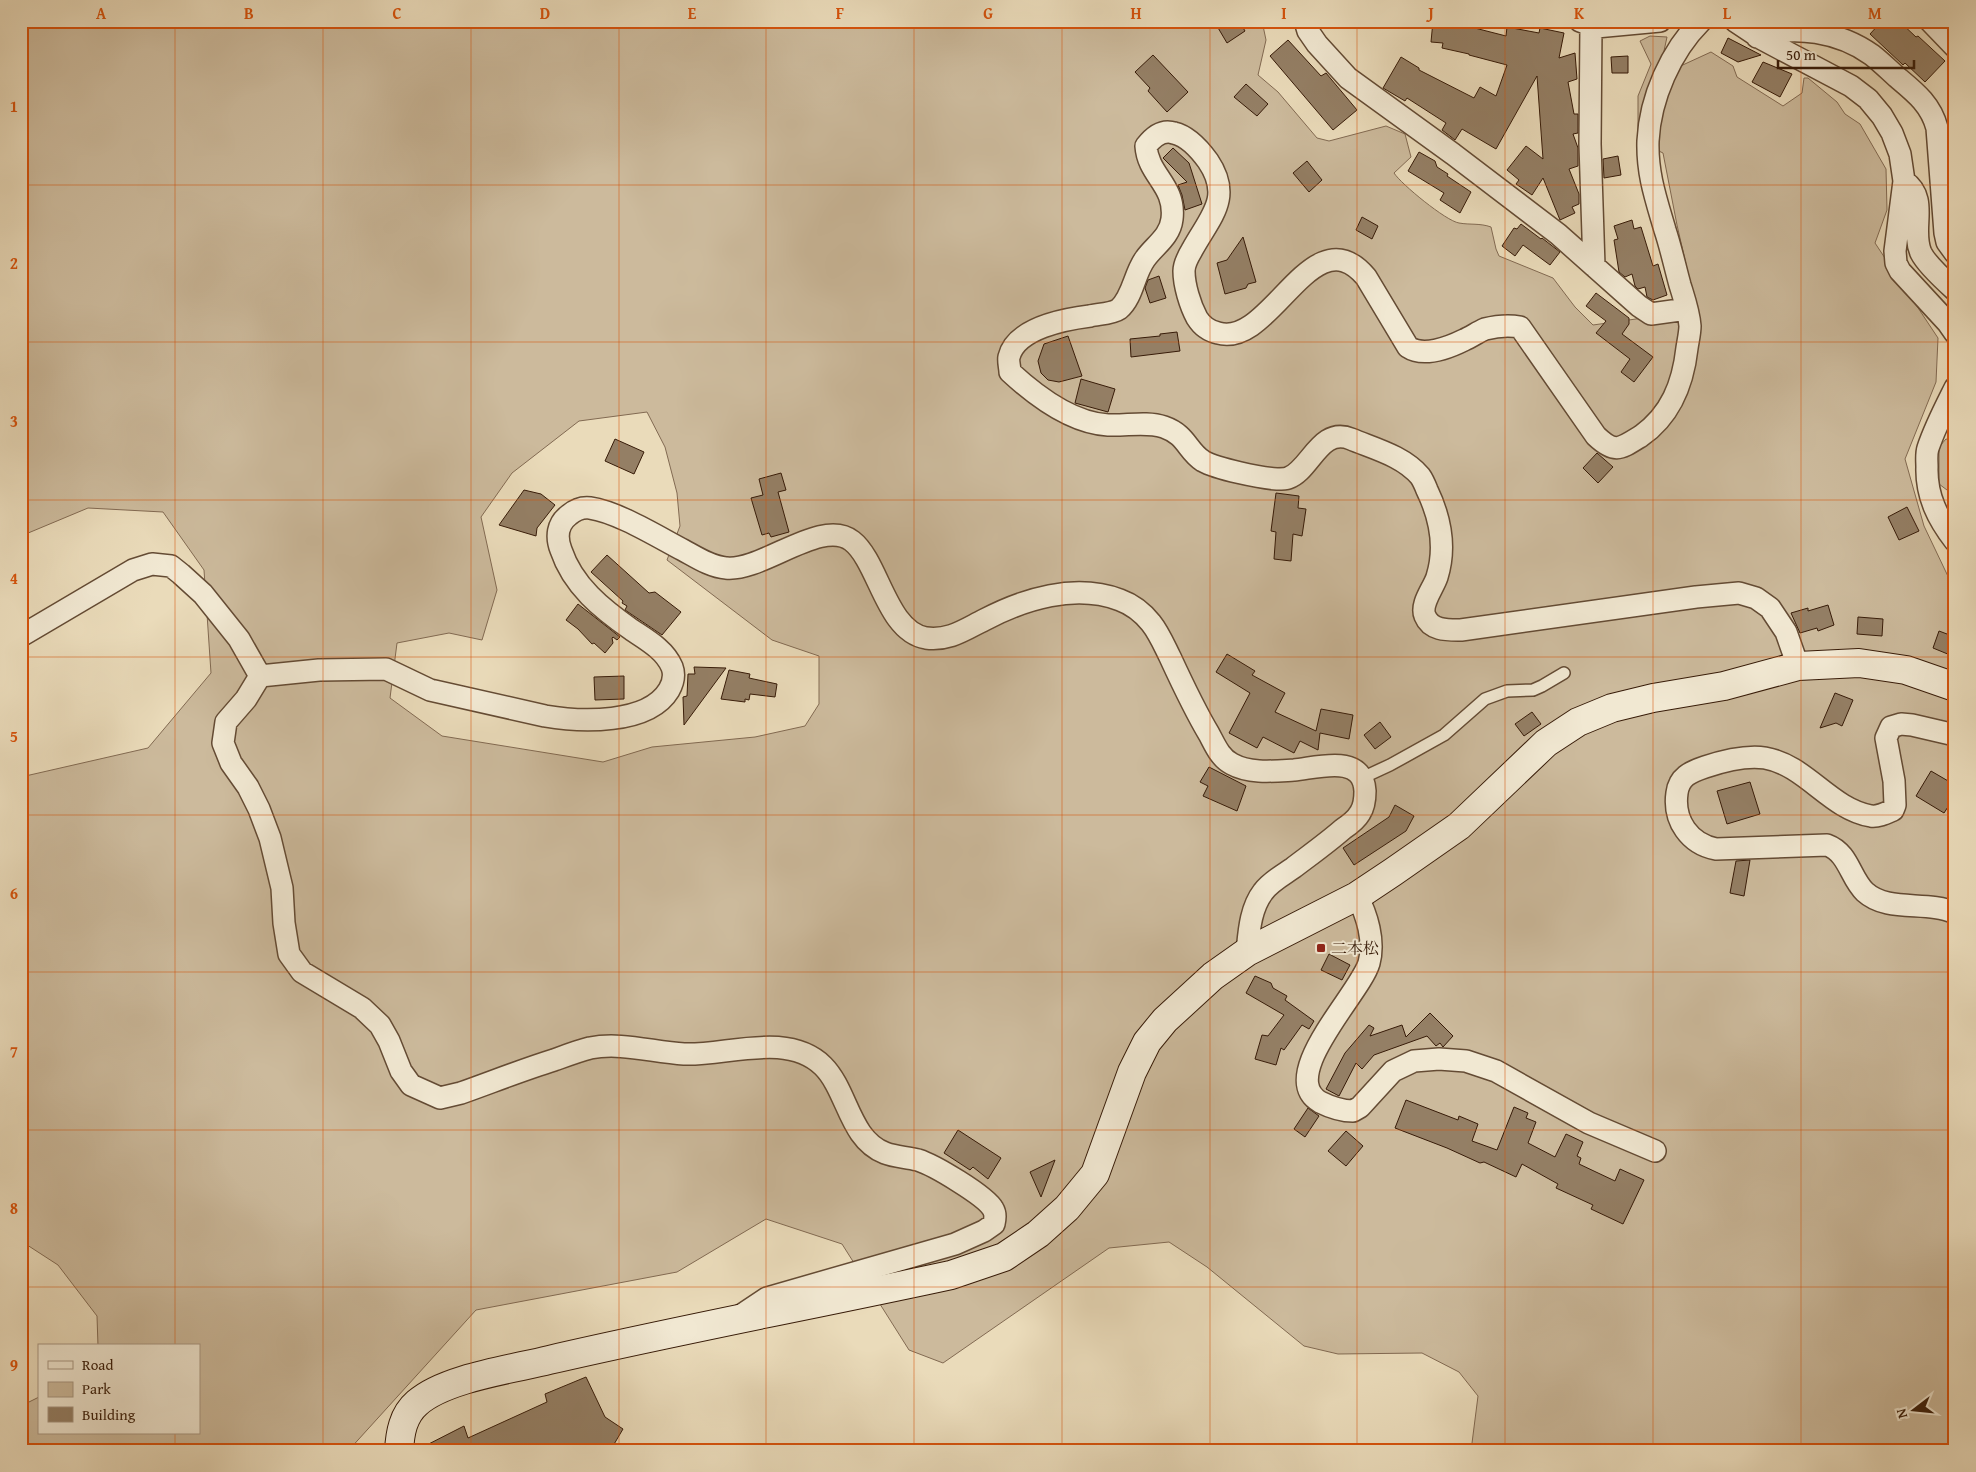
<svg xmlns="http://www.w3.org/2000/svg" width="1976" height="1472" font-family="'Gentium Book Plus','Noto Serif JP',serif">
  <rect width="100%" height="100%" fill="#eadbba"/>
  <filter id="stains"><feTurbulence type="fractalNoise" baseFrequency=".004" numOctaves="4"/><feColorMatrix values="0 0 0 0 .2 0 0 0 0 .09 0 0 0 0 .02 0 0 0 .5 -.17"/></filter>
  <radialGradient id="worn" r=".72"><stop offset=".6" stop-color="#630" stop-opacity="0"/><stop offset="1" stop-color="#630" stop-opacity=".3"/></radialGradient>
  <path fill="#ccba9c" stroke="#826a52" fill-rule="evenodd" d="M21,21H1262L1266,40L1258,75L1278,92L1317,138L1329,141L1386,126L1405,134L1411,157L1394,173C1401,184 1446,221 1459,223C1470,225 1480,223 1491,227L1496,249L1499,256L1553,278L1575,307L1593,325L1643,318L1665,322L1690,282L1677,225L1663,153L1638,141V96L1651,64L1640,41L1650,36L1667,37L1664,51L1665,61L1674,69L1711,52L1733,66L1737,77L1783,106L1802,93L1804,78H1808L1837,102L1845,114L1860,124L1886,169L1887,210L1875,243L1938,338L1936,382L1905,459L1924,526L1955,591V1451H1471L1478,1396L1459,1372L1422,1353L1338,1354L1304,1346L1207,1267L1169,1242L1109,1248L943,1363L909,1350L842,1244L766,1219L677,1272L476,1310L348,1451H21V1406L39,1397V1433H199V1346H98L97,1316L58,1265L21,1241V777L148,748L211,673L204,570L163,512L88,508L21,536ZM647,412L665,447L677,493L680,526L667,560L772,640L819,656V704L805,726L755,737L652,747L603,762L442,736L390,698L397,643L449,633L482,640L497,590L481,517L512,473L579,421Z
    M1946,439L1955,441V489L1947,490L1939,484V447Z"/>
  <path fill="#947f65" stroke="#371b08" d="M1214,21H1239L1245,31L1227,43Z
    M1433,21H1464L1463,25L1506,36L1507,27L1539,33L1540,28L1564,33L1559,58L1575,53L1577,79L1568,82L1574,114H1578V133L1573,134L1578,148V166L1569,169L1579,194V204L1572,207L1575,213L1560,220L1543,178L1532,195L1516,184L1519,180L1507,170L1526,146L1543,159L1537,76L1496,149L1462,129L1455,140L1442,130L1446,123L1407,98L1405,101L1383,88L1401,57L1419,68V70L1474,98L1480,87L1496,96L1507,65L1469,55V54L1442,48L1443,43L1431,42Z
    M1882,21H1899L1916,37L1918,36L1945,61L1925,82L1905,63L1903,65L1870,34Z
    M1728,38L1761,55L1738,62L1721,53Z
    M1288,40L1321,76L1326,73L1357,110L1333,130L1270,56Z
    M1153,55L1188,92L1167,112L1148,91L1150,88L1135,72Z
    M1628,56V73H1612L1611,57Z
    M1763,62L1792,74L1780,97L1752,82Z
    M1246,84L1268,104L1257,116L1234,97Z
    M1173,148L1189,163L1202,204L1185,210L1182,195L1178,185L1187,182L1163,158Z
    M1419,152L1435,161L1437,167L1448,174L1447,176L1471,192L1460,213L1440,200L1444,193L1408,171Z
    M1618,156L1621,175L1604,178L1603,159Z
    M1307,161L1322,180L1309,192L1293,173Z
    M1362,217L1378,226L1372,239L1356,230Z
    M1632,220L1634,229L1641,227L1653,266L1658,264L1667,295L1653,300L1647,297L1645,287L1638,289L1635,286L1632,274L1625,277L1619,272L1614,240L1618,239L1614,226Z
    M1521,224L1541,239L1542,238L1560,252L1550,265L1523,245L1515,256L1502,246L1514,228L1517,229Z
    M1243,237L1256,282L1248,284L1246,288L1225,294L1217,263L1227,260Z
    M1159,276L1166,298L1150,303L1145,288L1148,280Z
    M1596,293L1629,318V324L1622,334L1653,357L1634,382L1621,372L1630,359L1596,333L1606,321L1586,306Z
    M1177,332L1180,351L1131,357L1130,339L1160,336V334Z
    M1068,336L1082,376L1059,382L1048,380L1041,373L1038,361L1044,344Z
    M1081,379L1115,389L1108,412L1075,403Z
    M615,439L644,452L634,474L605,461Z
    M1597,453L1613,467L1598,483L1583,468Z
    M781,473L786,490L778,492L789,532L771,537L769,533L762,535L751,498L763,495L759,479Z
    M524,490L541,494L555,505L537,528L536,536L499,525Z
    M1276,493L1299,496L1298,508L1306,509L1302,536L1293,534L1291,561L1274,559L1276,532L1271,531Z
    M1907,507L1919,531L1899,540L1888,517Z
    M607,555L649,593L655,592L681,612L662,635L625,610L627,606L622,603L623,601L591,572Z
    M578,604L620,637L617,640L613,637L612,638L613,643L605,653L594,643L592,644L578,629L566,620Z
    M1828,605L1834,625L1818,631L1817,628L1800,633L1791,613L1808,608V611Z
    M1858,617L1883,619L1882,636L1857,634Z
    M1939,631L1955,637V657L1933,648Z
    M1227,654L1255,671L1252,675L1285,693L1275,712L1316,731L1321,709L1353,715L1349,739L1320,733L1318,750L1300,741L1294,753L1263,737L1257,748L1229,733L1250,693L1216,672Z
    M694,667L726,668L684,725L683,697L687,696L688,674H695Z
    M729,670L750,674L749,678L777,684L775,697L750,694L749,700L745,699V702L721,699Z
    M624,676V699L595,700L594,677Z
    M1835,693L1853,700L1842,726L1836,723L1820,728Z
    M1532,712L1541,724L1524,736L1515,724Z
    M1380,722L1391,737L1375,749L1364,735Z
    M1209,767L1246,786L1237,811L1203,796L1208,786L1200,782Z
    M1931,771L1955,785V796L1944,813L1916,796Z
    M1750,782L1760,814L1727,824L1717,791Z
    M1395,805L1414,816L1406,831L1354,865L1343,848L1389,817Z
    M1750,860L1744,896L1730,893L1736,861Z
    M1329,954L1350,965L1342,980L1321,970Z
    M1255,976L1271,983L1273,988L1287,996L1285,1000L1314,1021L1309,1029L1302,1025L1284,1050L1281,1048L1276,1065L1255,1059L1262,1035L1268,1036L1284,1015L1246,993Z
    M1430,1013L1453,1036L1443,1047L1440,1043L1436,1046L1427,1036L1374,1055L1362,1069L1356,1063L1339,1096L1326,1089L1345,1053L1369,1025L1374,1028L1370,1036L1402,1025L1406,1037Z
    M1406,1100L1458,1120L1459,1116L1478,1124L1472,1141L1497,1150L1514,1107L1528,1113L1526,1118L1536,1122L1528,1143L1555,1157L1566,1134L1583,1142L1577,1156L1581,1158L1579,1164L1615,1181L1620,1169L1644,1180L1623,1224L1591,1209L1593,1205L1556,1188L1558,1184L1522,1164L1516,1177L1484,1162L1480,1163L1447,1148L1395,1128Z
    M1308,1108L1319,1116L1305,1137L1294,1129Z
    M958,1130L1001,1158L988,1179L973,1167L970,1170L944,1153Z
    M1346,1131L1363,1146L1346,1166L1328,1151Z
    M1055,1160L1041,1197L1030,1172Z
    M586,1377L605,1417L623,1429L610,1451H415L464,1426L468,1438L547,1402L545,1394Z"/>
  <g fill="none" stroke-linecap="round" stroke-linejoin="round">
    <defs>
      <path id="lane" d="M1362,778L1390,765L1444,735L1485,699L1507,691L1533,690L1542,686L1564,673"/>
      <path id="street" d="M1305,21L1308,31L1317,44L1348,78L1453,154L1558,234L1639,306L1651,314L1687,309
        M1580,21L1596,27L1660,21
        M1701,21C1671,51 1650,98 1648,141C1647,174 1656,199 1665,230C1671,248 1675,267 1680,285C1684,298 1689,312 1690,326C1690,333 1688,341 1687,348C1683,384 1671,415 1641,436C1620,449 1615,454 1596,436L1520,327C1508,325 1497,326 1485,329C1478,332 1471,337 1464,340C1448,348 1423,357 1408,347L1366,277C1312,213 1271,349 1218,333C1209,331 1202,326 1197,318C1190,305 1184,285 1184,271C1184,264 1189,255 1192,250C1210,217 1233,198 1208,161C1200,150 1187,136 1174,133C1162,129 1153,137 1146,146C1148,176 1176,185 1172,219C1170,237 1154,246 1145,259C1134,274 1133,297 1119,309C1112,314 1098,314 1090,316C1066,319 1016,328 1009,357C1008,361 1010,368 1010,372C1036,396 1071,423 1108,425C1127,426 1146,421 1164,427C1187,435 1187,451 1203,461C1217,469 1261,478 1277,479C1280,479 1285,479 1288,478C1310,471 1320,426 1351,439C1375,449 1403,456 1420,476C1423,480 1425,485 1427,490C1440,517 1446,548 1437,577C1433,589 1420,604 1425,616C1431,631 1448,630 1461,630L1696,597L1739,593L1756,598L1770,608L1786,632L1798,666
        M1735,21L1762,39L1851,86L1868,99L1882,116L1892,133L1900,154L1904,181L1895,251L1896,263L1900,271L1948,323L1955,333
        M1930,21L1955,47
        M1591,25L1590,144L1594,266
        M1757,37C1794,24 1840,32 1872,55C1881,62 1889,70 1898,78C1916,93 1931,105 1937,128L1945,233L1947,242L1955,253
        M1904,181C1930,199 1910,229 1921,253C1927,265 1945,281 1955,290
        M1955,388C1945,408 1935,427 1928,448C1926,454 1927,461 1927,467C1926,496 1938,519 1955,541
        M21,636L133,570L152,564L171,566L181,574L203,594L239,639L260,676
        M260,676L319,670L386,669L430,690L545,716C580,722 648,725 669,690C673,683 675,675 672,667C665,650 647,640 632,630C602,609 573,586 561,550C556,537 557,524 569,515C575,510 582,507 590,508C618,512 658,537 683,550C696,557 711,567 726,568C762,572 822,517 852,541C879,562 886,631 926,638C949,641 964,630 984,620C1024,599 1075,583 1120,600C1131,604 1143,613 1151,623C1159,633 1164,645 1170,657C1182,683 1194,709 1209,734C1215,745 1220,758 1232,764C1250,774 1275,771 1294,770C1317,768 1363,753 1365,791C1365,798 1364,807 1360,813C1356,820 1349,825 1343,829C1327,843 1310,855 1293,868C1283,875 1270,882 1263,892C1250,909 1249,933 1247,952
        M260,676L246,699L226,722L223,743L231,763L248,787L259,809L270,838L282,888L284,923L289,954L302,972L362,1008L380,1025L389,1041L401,1071L411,1085L440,1098L461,1093C492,1082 522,1070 554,1060C565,1056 578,1051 590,1048C621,1042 652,1052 684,1054C726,1056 787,1031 823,1066C848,1091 849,1139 885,1153C895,1157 907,1157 918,1160C934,1165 986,1196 993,1209C996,1214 995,1219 994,1224L984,1231L955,1244L767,1298L740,1316
        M1955,735L1912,725L1901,724L1891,727L1886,738L1894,781L1895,805L1893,810C1886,813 1878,817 1871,816C1830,809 1806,765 1765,758C1745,755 1723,761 1705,767C1690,772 1679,777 1677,793C1673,821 1690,844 1716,849L1827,845C1849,853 1850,878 1865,892C1888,913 1927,900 1955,913
        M1357,896C1367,915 1375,941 1369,963C1360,994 1276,1076 1320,1102C1330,1107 1341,1111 1353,1111L1360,1107L1393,1071L1414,1061L1439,1059L1466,1061L1496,1071L1589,1123L1655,1151"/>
      <path id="secondary" d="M399,1451C400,1433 403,1415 417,1403C445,1378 513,1369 549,1360C683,1329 817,1304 951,1275L1004,1257L1038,1234L1067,1208L1095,1174L1132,1072L1147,1042L1165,1020L1213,976L1247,952L1357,896L1393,872L1459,826L1546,743L1578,722L1612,708L1653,698L1724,686L1798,666L1859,663L1906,670L1955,687"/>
    </defs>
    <use href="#lane" stroke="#644b34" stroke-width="14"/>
    <use href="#street" stroke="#644b34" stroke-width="24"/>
    <use href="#secondary" stroke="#371b08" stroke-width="30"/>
    <use href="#lane" stroke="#f1e8d2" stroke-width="11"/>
    <use href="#street" stroke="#f1e8d2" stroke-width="21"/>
    <use href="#secondary" stroke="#f1e8d2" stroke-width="28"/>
  </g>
  <path fill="none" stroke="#d6530c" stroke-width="1" stroke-opacity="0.55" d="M175,21V1346M323,21V1451M471,21V1451M619,21V1451M766,21V1451M914,21V1451M1062,21V1451M1210,21V1451M1357,21V1451M1505,21V1451M1653,21V1451M1801,21V1451M21,185H1955M21,342H1955M21,500H1955M21,657H1955M21,815H1955M21,972H1955M21,1130H1955M21,1287H1955M175,1433V1451"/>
  <rect fill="#8f2418" stroke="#f1e8d2" stroke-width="2" x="1316" y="943" width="10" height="10" rx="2.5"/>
  <g text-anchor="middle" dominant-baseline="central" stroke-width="4" stroke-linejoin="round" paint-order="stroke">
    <g font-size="16" fill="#371b08" stroke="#f1e8d2" text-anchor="start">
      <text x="1331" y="948">二本松</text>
    </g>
  </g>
  <rect width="1976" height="1472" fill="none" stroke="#eadbba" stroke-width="55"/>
  <rect x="38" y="1344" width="162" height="90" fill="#f1e8d2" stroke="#a79681"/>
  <rect x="48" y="1361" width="25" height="8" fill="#f1e8d2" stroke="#a79681"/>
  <text x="82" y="1370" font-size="15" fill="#371b08">Road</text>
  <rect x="48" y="1382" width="25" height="15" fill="#ccba9c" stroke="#a79681"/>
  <text x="82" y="1394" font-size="15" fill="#371b08">Park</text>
  <rect x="48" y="1407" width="25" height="15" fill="#947f65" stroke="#a79681"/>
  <text x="82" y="1420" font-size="15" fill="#371b08">Building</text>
  <g transform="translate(1914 1410) rotate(254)" stroke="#f1e8d2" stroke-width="4" paint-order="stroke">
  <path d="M0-4L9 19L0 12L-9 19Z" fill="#371b08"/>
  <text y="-8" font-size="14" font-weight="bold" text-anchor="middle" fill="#371b08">N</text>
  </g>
  <path d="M1778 60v8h136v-8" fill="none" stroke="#371b08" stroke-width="2.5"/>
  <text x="1786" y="60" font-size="15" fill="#371b08" stroke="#f1e8d2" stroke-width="4" paint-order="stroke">50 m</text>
  <rect x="28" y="28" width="1920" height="1416" fill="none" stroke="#d6530c" stroke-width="2"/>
  <g font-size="16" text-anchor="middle" font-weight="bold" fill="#d6530c">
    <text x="101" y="19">A</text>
    <text x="249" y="19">B</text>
    <text x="397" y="19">C</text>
    <text x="545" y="19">D</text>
    <text x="692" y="19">E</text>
    <text x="840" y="19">F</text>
    <text x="988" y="19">G</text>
    <text x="1136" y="19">H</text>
    <text x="1284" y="19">I</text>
    <text x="1431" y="19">J</text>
    <text x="1579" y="19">K</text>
    <text x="1727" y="19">L</text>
    <text x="1875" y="19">M</text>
    <text x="14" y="112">1</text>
    <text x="14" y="269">2</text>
    <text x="14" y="427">3</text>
    <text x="14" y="584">4</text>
    <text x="14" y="742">5</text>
    <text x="14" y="899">6</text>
    <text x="14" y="1057">7</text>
    <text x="14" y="1214">8</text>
    <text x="14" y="1371">9</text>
  </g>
  <rect width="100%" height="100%" filter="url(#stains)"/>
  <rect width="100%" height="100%" fill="url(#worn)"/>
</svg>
